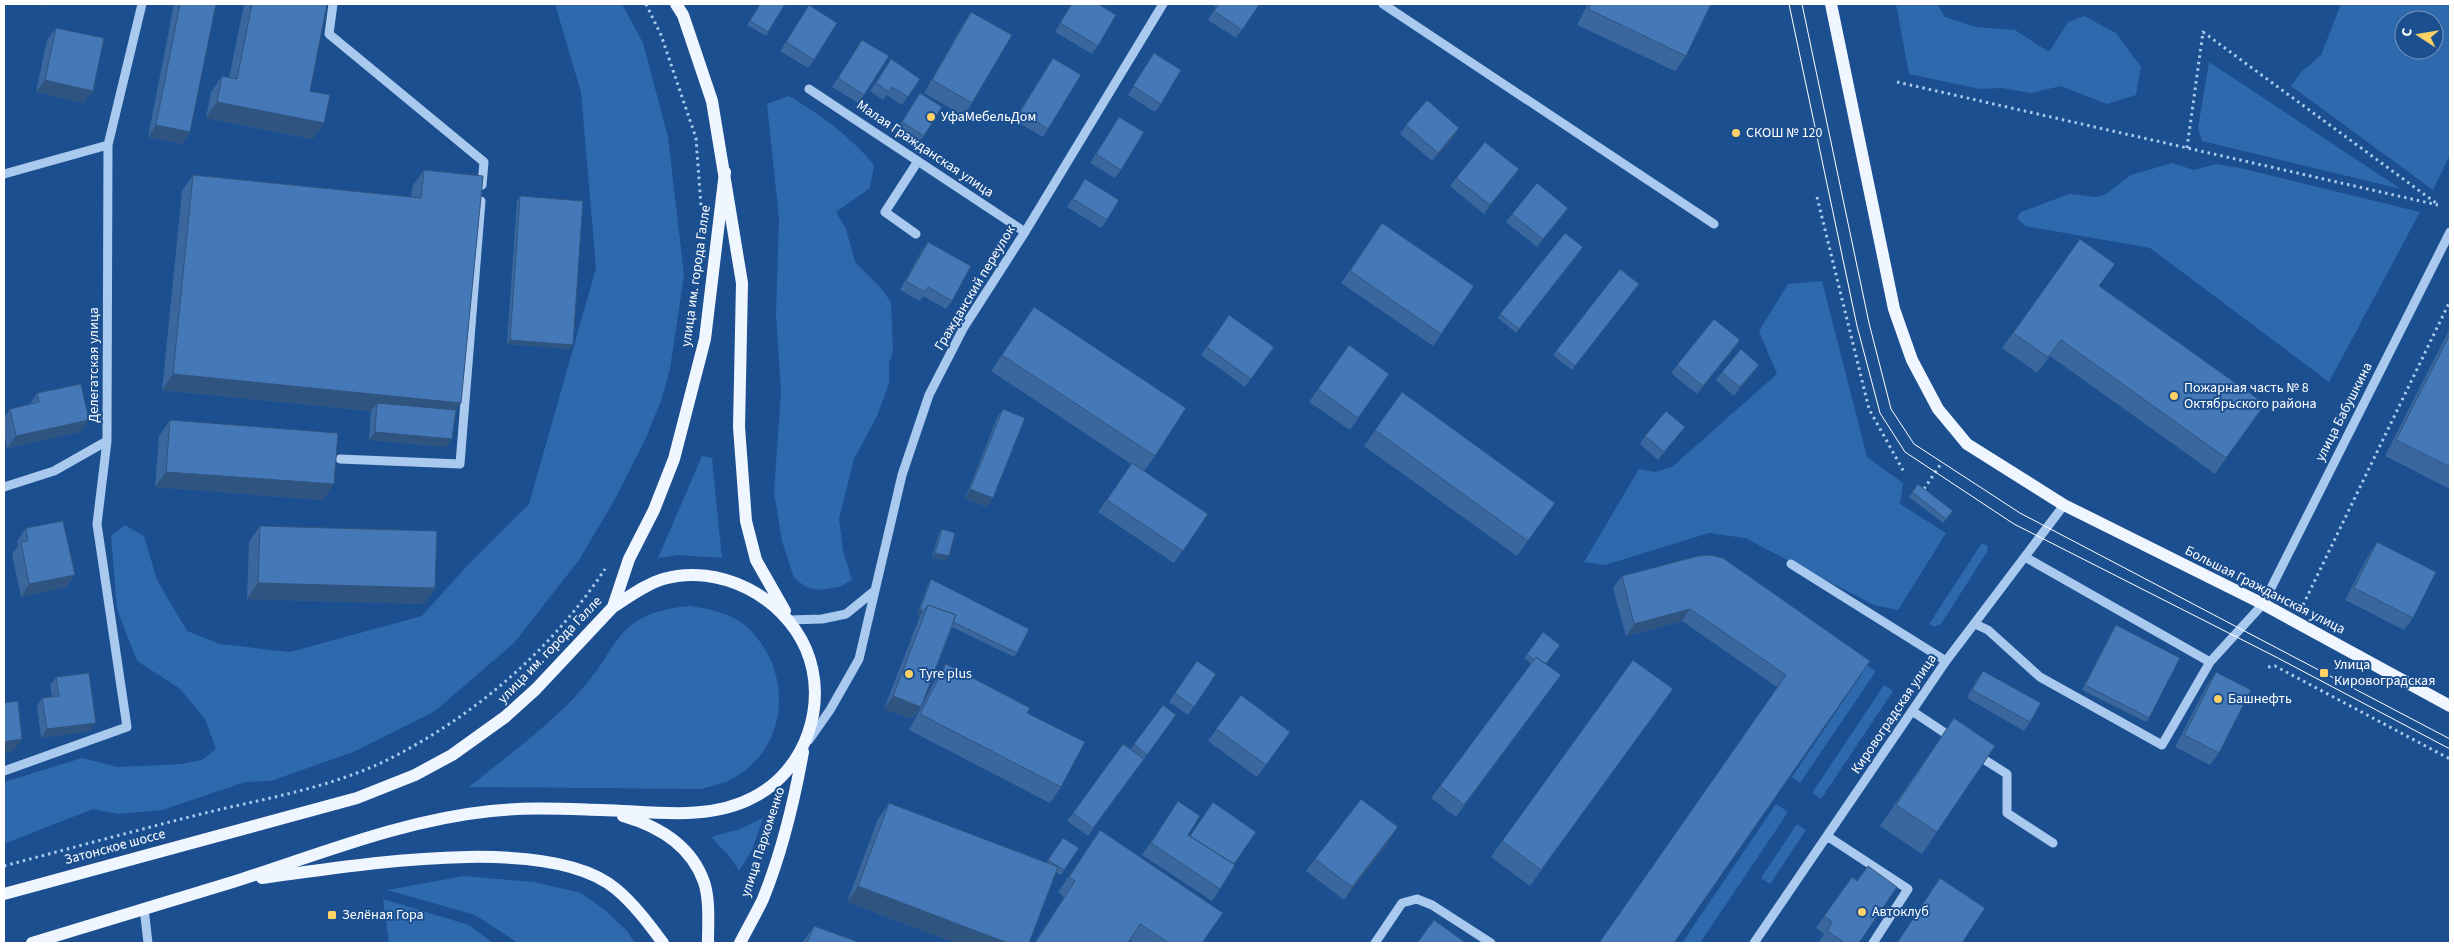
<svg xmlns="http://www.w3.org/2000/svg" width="2454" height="947" font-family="'Source Sans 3',sans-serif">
  <rect width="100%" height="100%" fill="#1b4f8f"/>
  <path fill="#2e69ad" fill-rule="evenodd" d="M555,4H622L643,43L668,137L684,275L670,369L661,401L645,440L615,499L579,560L514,643L435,711L353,752L271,781L245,782L162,810L118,814L93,809L4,844V782L82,758L118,767L181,764L202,760L216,749L205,719L179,688L137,661L117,609L111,536L125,525L144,536L157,580L187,631L220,644L290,652L422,616L464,569L529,504L596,268L581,92Z
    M1896,4H1937L1945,17L1976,27L2015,30L2049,52L2068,22L2084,16L2116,33L2141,67L2136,95L2107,104L2061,86L2031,93L2002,88L1980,89L1909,74Z
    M2341,4H2450V155L2433,190L2291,86L2301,72L2321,55ZM2404,20H2434V50H2404Z
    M2209,62L2401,189L2202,141L2198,128Z
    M789,96C821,115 850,136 874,165L870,188L836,212L846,229L855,262L880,287L891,302L893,352L889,363V384L877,416L854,459L839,519L843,551L852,580L839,587L818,590L806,587L794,578L782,541L774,492L781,392L776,314L779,219L767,104Z
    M2172,163L2194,170L2216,164L2240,168L2420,212L2329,382L2150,248L2025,226L2017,218L2021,212L2069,194L2096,197L2106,194L2131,175Z
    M1822,281L1867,457L1903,483L1900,504L1946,533L1898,610L1874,605L1745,538L1709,533L1605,565L1584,562L1639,469L1655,472L1672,467L1777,374L1759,331L1788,284Z
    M702,456L712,458L722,558L678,555L658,558Z
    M1982,543L1988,546L1987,552L1941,624L1934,627L1929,624Z
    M1747,583L1876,671L1800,783L1792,777L1863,672L1742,590Z
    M690,606C710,609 731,613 747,627C794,671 790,749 730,780C722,784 710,786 701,789L469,787C511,753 558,720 591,678C606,660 614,638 633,624C650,611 670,608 690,606Z
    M1884,685L1893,691L1821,799L1812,793Z
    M1776,804L1788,812L1700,943H1682Z
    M763,818L752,850L739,871L731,858L711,837L740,829Z
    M1797,824L1806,830L1770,884L1761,878Z
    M464,876L534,882L581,893L606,911L628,932L635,943H518L475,915L387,890Z
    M383,899L469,925L493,943H389Z"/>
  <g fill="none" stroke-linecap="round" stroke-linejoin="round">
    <path stroke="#a9c9ee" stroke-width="3" stroke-dasharray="2.5 4" stroke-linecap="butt" d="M646,4L661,35L696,138L701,206
      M1897,82L2438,205
      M2187,148L2203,32L2436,203
      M1817,197L1869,409L1904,472
      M1924,489L1942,462
      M2303,605L2450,301
      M2268,667L2275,666L2450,759
      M4,866C71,848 138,830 205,813C267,798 335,787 393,757C477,714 553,648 605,569"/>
    <path stroke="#a9c9ee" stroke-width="9" d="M333,4L329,34L484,162L482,185
      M1383,4L1714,224
      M809,89L1025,232
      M4,174L108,145
      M916,234L885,212L918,161
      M340,459L460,464L481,201
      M4,487L54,471L107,441
      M1791,564L1946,661
      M789,620L822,619L846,614L873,592
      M1975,624L1988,630L2040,677L2162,745L2210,662L2025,557
      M2210,662L2263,604L2450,232
      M1912,711L1954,739
      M809,740L830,710L859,659L902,475L929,395L964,327L1025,232L1163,4
      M1977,755L2007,774V813L2053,843
      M4,771L127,727L97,524L107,441L108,145L142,4
      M1827,836L1908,889L1873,943
      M144,908L148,943
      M1375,943L1402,903L1417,899L1432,905L1491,943
      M1754,943L1946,661L2064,505"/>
    <path stroke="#f0f6ff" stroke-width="12" d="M676,4L683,15L712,101L742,283L739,427L746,521L756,560L785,611
      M1831,4L1894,309L1912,360L1938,409L1967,444L2064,505L2263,604L2450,706
      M623,816C658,826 691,845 704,882C710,900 708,924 708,943
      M262,878C347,867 548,831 616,889C634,904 649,924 663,943
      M4,894L357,798L415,775L452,755L505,717L536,689L613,607L629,559L654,510L674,459L705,339L725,172
      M32,943C100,922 168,902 236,881C320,854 403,820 491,811C527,807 565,809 601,810C651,811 708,822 754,797C806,770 829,703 806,649C783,596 719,563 663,579C644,585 629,597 613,607
      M740,943C747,929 756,914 763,899C782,852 794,802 803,752"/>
    <path stroke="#fff" stroke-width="1" d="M1789,4L1857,326L1880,413L1905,452L2014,524L2276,657L2450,749
      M1802,4L1869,323L1891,409L1914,444L2020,513L2450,739"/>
  </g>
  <path fill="#3a679d" d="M174,4H216L182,144L148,137Z
    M244,4H327L310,91L313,139L206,118L211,92L222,76L229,78Z
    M760,4H785L766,36L747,25Z
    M1071,4H1098V46L1092,54L1055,32Z
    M1211,4H1258L1259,5L1236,38L1208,20L1216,7Z
    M1588,4H1711L1686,56L1675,71L1577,25Z
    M809,5L814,60L808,68L780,51Z
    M971,12L972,103L964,116L924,93L963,24Z
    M56,28L93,91L84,103L36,92L47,40Z
    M862,40L864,95L858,103L832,87Z
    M1154,53L1161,104L1155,112L1128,95Z
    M1053,58L1048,129L1043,137L1014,120Z
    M891,59L920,79L902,105L887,95L883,100L870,91Z
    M920,93L924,136L918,144L896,130Z
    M1119,117L1121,170L1115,178L1090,163Z
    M1406,125L1454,137L1432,161L1400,134Z
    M1519,169L1484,214L1450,186L1456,178Z
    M424,170L456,410L446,447L369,440L371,411L162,390L182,191L193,175L411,197L413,185Z
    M1085,179L1107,220L1101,228L1067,207Z
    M520,196L570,349L507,344L517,201Z
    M1568,208L1537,247L1506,222L1512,214Z
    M1382,223L1474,286L1433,346L1341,283Z
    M2080,239L2100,286L2265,404L2215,474L2050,356L2037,373L2002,348Z
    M928,242L952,301L946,309L923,296L920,301L900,290L922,250Z
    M1580,252L1516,333L1498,318L1500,314Z
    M1639,284L1572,370L1553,355L1556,351Z
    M1034,307L1155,456L1144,471L1208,514L1174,563L1098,512L1131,464L991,371Z
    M1229,315L1274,347L1245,387L1201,355Z
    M2450,328V489L2385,456Z
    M1740,340L1734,349L1697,394L1671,373L1677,365Z
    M1349,345L1389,374L1350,430L1309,402Z
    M1722,372L1753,373L1734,396L1716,380Z
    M1402,392L1555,503L1517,556L1364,446Z
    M37,393L80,432L7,448L4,432V418L10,409L30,404Z
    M1003,409L987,507L965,498L997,418Z
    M170,420L323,500L155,487L159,436Z
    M1679,435L1658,460L1640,444L1645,436Z
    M1918,484L1950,515L1943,523L1909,497Z
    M260,526L435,588L424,604L247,599L249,542Z
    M26,528L75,575L66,587L21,597L12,554L18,546L17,541Z
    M942,529L946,561L932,557L939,533Z
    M2377,542L2413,618L2404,630L2345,600L2369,554Z
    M1622,576L1870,661L1777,687L1682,621L1626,636L1613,588Z
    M931,579L1017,653L1014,657L952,627L921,707L912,719L884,709L920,616L917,615L928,584Z
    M2116,625L2149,718L2146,722L2082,690L2113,629Z
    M1543,632L1546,664L1561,675L1456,817L1431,798L1531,664L1524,658Z
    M1197,661L1216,674L1188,715L1169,702Z
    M946,664L1027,713L1061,787L1050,803L909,730L935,680Z
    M1983,671L2030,722L2024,731L1967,698L1977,679Z
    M2216,672L2219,753L2210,765L2175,747L2207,685Z
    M56,677L90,731L41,738L37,706L42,698L52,697L50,685Z
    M1673,689L1530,886L1491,857L1502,841Z
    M1241,695L1290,732L1257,777L1208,741Z
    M1163,705L1176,715L1088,836L1067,821L1123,744L1131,749Z
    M1954,718L1937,832L1922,854L1880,826Z
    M1178,801L1188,835L1234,864L1220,889L1212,901L1142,855Z
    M889,803L1046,863L1063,838L1079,848L1061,875L1056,872L1029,943H956L847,902L878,819Z
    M1100,830L1202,943H1134L1130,940L1128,943H1034L1064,897L1058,892Z
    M1390,840L1344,900L1306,871L1315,859Z
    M1852,877L1859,943H1818L1824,934L1816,928Z
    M814,926L861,943H802Z"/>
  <path fill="#305480" d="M28,4H47L45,6Z
    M45,80L93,91L84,103L36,92Z
    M217,102L324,123L313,139L206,118Z
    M156,125L190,132L182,144L148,137Z
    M1459,128L1454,137L1432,161L1438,153Z
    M1519,169L1513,178L1484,214L1490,205Z
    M1568,208L1562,217L1537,247L1543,239Z
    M510,340L573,345L570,349L507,344Z
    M1740,340L1734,349L1697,394L1703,386Z
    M1759,365L1753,373L1734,396L1740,387Z
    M173,374L461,403L450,419L377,403L371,411L162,390Z
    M89,420L80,432L7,448L16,436Z
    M1685,427L1679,435L1658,460L1664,452Z
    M375,432L452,439L446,447L369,440Z
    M166,472L334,484L323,500L155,487Z
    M970,489L993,498L987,507L965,498Z
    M935,553L949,556L946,561L932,557Z
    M75,575L66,587L21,597L29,584Z
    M258,583L435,588L424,604L247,599Z
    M1690,609L1682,621L1626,636L1634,624Z
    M920,610L923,611L920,616L917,615Z
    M1561,675L1552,687L1456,817L1464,805Z
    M893,696L921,707L912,719L884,709Z
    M96,723L90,731L41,738L47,729Z
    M22,739L14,751L4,753V742Z
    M1398,827L1390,840L1344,900L1352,887Z
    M858,886L1008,943H956L847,902Z"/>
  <path fill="#4478b7" stroke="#305480" d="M180,4H216L190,132L156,125Z
    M252,4H327L310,91L330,95L324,123L217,102L222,76L237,79Z
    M760,4H785L768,32L750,21Z
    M1072,4H1098L1116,15L1098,46L1060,23Z
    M1219,4H1258L1259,5L1242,30L1214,11Z
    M1591,4H1711L1686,56L1588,9Z
    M809,5L837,23L814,60L786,42Z
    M971,12L1012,35L972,103L932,80Z
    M56,28L104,38L93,91L45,80Z
    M862,40L889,56L864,95L838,78Z
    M1154,53L1181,70L1161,104L1133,86Z
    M1053,58L1081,75L1048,129L1020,112Z
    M891,59L920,79L908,97L892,87L889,92L876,83Z
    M920,93L942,107L924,136L902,122Z
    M1427,100L1459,128L1438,153L1406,125Z
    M1119,117L1144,132L1121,170L1096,154Z
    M1485,142L1519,169L1490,205L1456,178Z
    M424,170L483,176L461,403L173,374L193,175L421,198Z
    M1085,179L1119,200L1107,220L1073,199Z
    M1537,183L1568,208L1543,239L1512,214Z
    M520,196L583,201L573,345L510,340Z
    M1382,223L1474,286L1441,334L1350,271Z
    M1565,233L1583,247L1519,329L1500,314Z
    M2080,239L2115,264L2099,286L2265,404L2226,458L2061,340L2048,357L2013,333Z
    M928,242L971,266L952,301L928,287L925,292L906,281Z
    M1620,269L1639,284L1575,366L1556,351Z
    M1034,307L1186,408L1155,456L1002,355Z
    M1229,315L1274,347L1251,379L1207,347Z
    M1714,319L1740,340L1703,386L1677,365Z
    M2450,334V467L2396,440Z
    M1349,345L1389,374L1358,418L1318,389Z
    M1741,349L1759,365L1740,387L1722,372Z
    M81,384L89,420L16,436L10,409L39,402L37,393Z
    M1402,392L1555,503L1528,541L1375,430Z
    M377,403L456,410L452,439L375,432Z
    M1003,409L1025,418L993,498L970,489Z
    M1666,411L1685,427L1664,452L1645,436Z
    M170,420L338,433L334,484L166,472Z
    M1132,463L1208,514L1183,551L1107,500Z
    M1918,484L1953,511L1946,519L1912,492Z
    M63,521L75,575L29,584L21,542L28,541L26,528Z
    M260,526L437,531L435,588L258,583Z
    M942,529L955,533L949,556L935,553Z
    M2377,542L2436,572L2413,618L2354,588Z
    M1711,555L1723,558L1870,661L1674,943H1599L1786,675L1690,609L1634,624L1622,576L1698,556Z
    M931,579L1029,629L1017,653L953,622L956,615L928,605L923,611L920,610Z
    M928,605L956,615L921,707L893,696Z
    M2116,625L2180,658L2149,718L2085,685Z
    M1543,632L1560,645L1546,664L1536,657L1534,660L1527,654Z
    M1536,657L1561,675L1464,805L1440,786Z
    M1633,660L1673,689L1541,870L1502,841Z
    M1197,661L1216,674L1194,707L1175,693Z
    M946,664L1030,708L1027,713L1085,742L1061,787L920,714Z
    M1983,671L2041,703L2030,722L1972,690Z
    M2216,672L2251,690L2219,753L2184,735Z
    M89,673L96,723L47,729L42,698L59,696L56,677Z
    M1241,695L1290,732L1266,765L1216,729Z
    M18,701L22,739L4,742V703Z
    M1163,705L1176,715L1147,755L1134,744Z
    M1954,718L1995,746L1937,832L1896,805Z
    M1123,744L1144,759L1093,828L1073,813Z
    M1361,799L1398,827L1352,887L1315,859Z
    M1178,801L1200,816L1188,835L1235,865L1220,889L1151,843Z
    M1213,802L1256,832L1234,864L1190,836Z
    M889,803L1058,867L1029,943H1008L858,886Z
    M1100,830L1223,913L1202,943H1169L1140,924L1128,943H1035L1075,881L1069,877Z
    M1063,838L1079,848L1064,870L1048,860Z
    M1868,866L1897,887L1859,943H1845L1827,931L1832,922L1824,916L1852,877L1857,881Z
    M1940,878L1985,908L1962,943H1897Z
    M1434,920L1466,943H1417Z
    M814,926L861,943H807Z"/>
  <g fill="#ffd166" stroke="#1b4f8f" stroke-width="2">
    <circle cx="931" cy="117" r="5"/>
    <circle cx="1736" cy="133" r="5"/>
    <circle cx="2174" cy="396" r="5"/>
    <rect x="2319" y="668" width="10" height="10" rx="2.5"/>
    <circle cx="909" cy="674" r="5"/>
    <circle cx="2218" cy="699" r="5"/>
    <circle cx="1862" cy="912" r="5"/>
    <rect x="327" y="910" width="10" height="10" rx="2.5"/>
  </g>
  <g text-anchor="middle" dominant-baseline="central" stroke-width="4" stroke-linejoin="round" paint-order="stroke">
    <g font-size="14" fill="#fff" stroke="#1b4f8f" text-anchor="start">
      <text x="941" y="117">УфаМебельДом</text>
      <text x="1746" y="133">СКОШ № 120</text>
      <text x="2184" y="388">Пожарная часть № 8<tspan x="2184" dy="16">Октябрьского района</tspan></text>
      <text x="2334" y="665">Улица<tspan x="2334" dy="16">Кировоградская</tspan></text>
      <text x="919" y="674">Tyre plus</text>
      <text x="2228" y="699">Башнефть</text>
      <text x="1872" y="912">Автоклуб</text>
      <text x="342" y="915">Зелёная Гора</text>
    </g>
    <g font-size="14" fill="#fff" stroke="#1b4f8f">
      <text transform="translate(925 149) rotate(34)">Малая Гражданская улица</text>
      <text transform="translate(696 276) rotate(-82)">улица им. города Галле</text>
      <text transform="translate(975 288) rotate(-59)">Гражданский переулок</text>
      <text transform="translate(94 365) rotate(-90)">Делегатская улица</text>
      <text transform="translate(2344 412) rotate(-63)">улица Бабушкина</text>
      <text transform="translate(2265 590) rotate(27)">Большая Гражданская улица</text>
      <text transform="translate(550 650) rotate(-46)">улица им. города Галле</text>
      <text transform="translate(1894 714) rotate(-56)">Кировоградская улица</text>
      <text transform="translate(763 842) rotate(-72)">улица Пархоменко</text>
      <text transform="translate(115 847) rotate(-15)">Затонское шоссе</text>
    </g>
  </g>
  <rect width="2454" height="947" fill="none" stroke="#ffffff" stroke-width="10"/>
  <g transform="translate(2419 35) rotate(282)"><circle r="24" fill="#1b4f8f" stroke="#7695bc"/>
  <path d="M0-4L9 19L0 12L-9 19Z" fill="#ffd166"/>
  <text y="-8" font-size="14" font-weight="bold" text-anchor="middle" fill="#ffffff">С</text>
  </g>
</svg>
